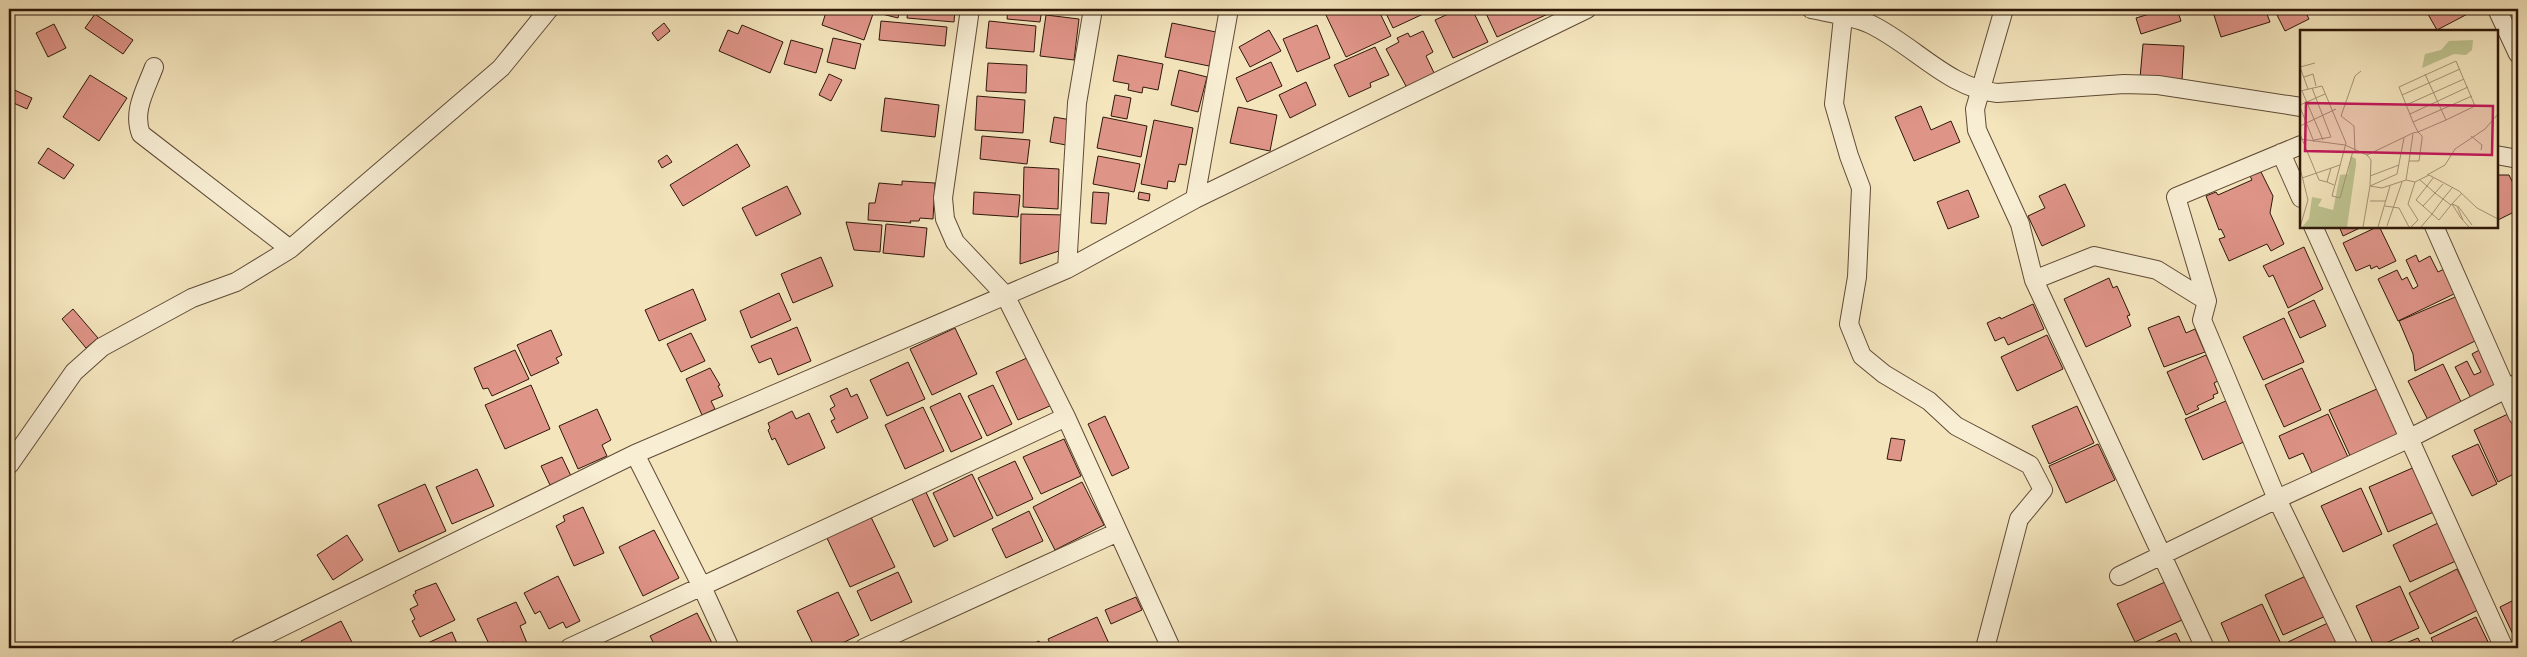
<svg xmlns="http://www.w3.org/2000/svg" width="2527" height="657" font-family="'IM FELL DW Pica',serif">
  <rect width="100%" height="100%" fill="#f4e5bd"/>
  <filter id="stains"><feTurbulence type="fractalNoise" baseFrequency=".004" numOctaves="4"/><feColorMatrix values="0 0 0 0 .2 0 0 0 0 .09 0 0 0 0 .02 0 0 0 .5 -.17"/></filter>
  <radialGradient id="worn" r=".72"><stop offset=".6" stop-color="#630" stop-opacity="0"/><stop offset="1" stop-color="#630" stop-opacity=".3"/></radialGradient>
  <path fill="#df9488" stroke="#2e1809" d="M827,9H866L874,11L864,40L822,25Z
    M879,9H900L898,18L878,13Z
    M908,9H955L954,22L907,18Z
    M1008,9H1042L1040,22L1007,19Z
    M1333,9H1378L1391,36L1346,57L1325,13Z
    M1384,9H1434L1393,28Z
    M1459,9H1472L1488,42L1453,58L1435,20Z
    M1484,9H1559L1497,37Z
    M2166,9H2177L2181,21L2141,34L2136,18Z
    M2212,9H2265L2270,22L2221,37Z
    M2274,9H2321L2307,15L2309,19L2285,31Z
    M2425,9H2477L2437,30Z
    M95,14L133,40L123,54L85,28Z
    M1046,15L1079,19L1074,60L1040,56Z
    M881,21L947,27L945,46L879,40Z
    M989,21L1036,26L1034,52L986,48Z
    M664,23L670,31L658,41L652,33Z
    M1172,23L1216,32L1209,66L1165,57Z
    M54,24L66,48L48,57L36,33Z
    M742,25L783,42L770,73L719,51L728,30L738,34Z
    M1317,25L1330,58L1297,72L1283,39Z
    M1269,30L1281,51L1250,67L1239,47Z
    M1423,31L1433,52L1426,56L1435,75L1407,88L1386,49L1399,42L1397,38L1408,33L1410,37Z
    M833,38L861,44L855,69L827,62Z
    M791,40L823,49L816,73L784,64Z
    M2143,44L2184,46L2182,80L2140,78Z
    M1375,47L1389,75L1370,83L1371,87L1349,97L1334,65Z
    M1118,55L1163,64L1158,90L1143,87L1142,93L1128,90L1129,84L1113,81Z
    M1271,62L1282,86L1247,102L1236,78Z
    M988,63L1027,65L1026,93L986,91Z
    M1179,70L1207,77L1198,112L1171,105Z
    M829,74L842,80L831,101L819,95Z
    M90,75L127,98L99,141L63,117Z
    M1306,82L1316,105L1290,118L1279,95Z
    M10,88L32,98L27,109L9,101Z
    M1115,95L1131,98L1127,119L1111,116Z
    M977,96L1025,100L1023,133L975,130Z
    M885,98L939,105L935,137L881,131Z
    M1921,106L1931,130L1951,121L1960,142L1914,161L1895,117Z
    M1238,107L1277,115L1270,151L1230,143Z
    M1054,117L1071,120L1066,145L1050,142Z
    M1103,117L1147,126L1141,157L1097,148Z
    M1154,120L1193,128L1186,165L1179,164L1175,182L1168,181L1167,189L1141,184Z
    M982,136L1030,140L1027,164L980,159Z
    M737,144L750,166L683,206L670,185Z
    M48,148L74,165L64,179L38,163Z
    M667,155L672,162L662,168L658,161Z
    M1098,156L1140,164L1134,192L1093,184Z
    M1024,167L1059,169L1058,209L1023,207Z
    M2261,172L2273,196L2270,213L2284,244L2271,251L2267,244L2229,261L2219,239L2225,237L2221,229L2219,230L2206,196L2216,192L2218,195L2252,180L2250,176Z
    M2496,175H2509L2518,193V210L2496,221Z
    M902,181L935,183L933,219L920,218L919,221H910L911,223L868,220L869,203H875L879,183L902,185Z
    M2065,184L2085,226L2042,246L2028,216L2045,208L2039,196Z
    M787,186L801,214L756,236L742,208Z
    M1968,190L1979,217L1948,229L1937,202Z
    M974,192L1020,195L1018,217L973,214Z
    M1093,192L1109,193L1106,224L1091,223Z
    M1139,192L1150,194L1149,201L1138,199Z
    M1021,214L1066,215L1062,250L1020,264Z
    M846,222L882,225L880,252L854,250Z
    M886,224L927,228L924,257L883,253Z
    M2339,226H2364L2343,236Z
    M2379,226L2396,261L2379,269L2377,266L2371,269L2370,265L2356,271L2343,243Z
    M2304,247L2323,289L2288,308L2273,275L2269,277L2263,266Z
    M2416,255L2419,262L2430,256L2438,272L2444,269L2456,293L2398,321L2378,279L2397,270L2402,280L2407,277L2413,289L2418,286L2406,260Z
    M821,257L833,286L793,303L781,274Z
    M2109,278L2113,288L2117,286L2130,315L2127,316L2131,326L2086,347L2064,299Z
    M693,289L706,320L659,341L645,310Z
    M779,293L791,320L751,338L740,311Z
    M2460,295L2479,339L2415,371L2413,354L2399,321Z
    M2314,300L2326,326L2300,338L2288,312Z
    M2033,304L2044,329L2008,345L2004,337L1995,341L1987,323L2000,317L2001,319Z
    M73,309L98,338L86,348L62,319Z
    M2179,316L2186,333L2195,329L2205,352L2164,367L2148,328Z
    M2284,318L2304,362L2263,380L2243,337Z
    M797,327L811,361L778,375L771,358L759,363L751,346Z
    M955,328L977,374L932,395L910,349Z
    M551,330L562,355L556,358L559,363L531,376L517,345Z
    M691,333L705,361L681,372L667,344Z
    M2047,335L2063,369L2017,391L2001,357Z
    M2483,348L2501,383L2471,398L2455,367L2467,361L2474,375L2481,372L2472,354Z
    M515,350L529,379L492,396L488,388L483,389L474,368Z
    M2206,355L2218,381L2214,383L2218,393L2213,395L2214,398L2197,406L2199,409L2186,415L2167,372Z
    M1029,357L1052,405L1018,420L996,372Z
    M908,362L925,399L887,416L870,380Z
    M2443,364L2463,406L2429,422L2408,381Z
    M710,368L720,385L718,386L723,396L711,401L715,409L702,415L686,379Z
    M2302,368L2321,410L2284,427L2265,385Z
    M531,385L550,429L505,449L485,405Z
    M993,385L1012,424L987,436L968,396Z
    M847,388L851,397L857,394L868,418L837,433L831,421L835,419L830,409L835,406L830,396Z
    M2379,388L2401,437L2352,460L2329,410Z
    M960,393L982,438L951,452L930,407Z
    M2228,400L2246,441L2203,460L2185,419Z
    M2077,406L2094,443L2049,464L2032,426Z
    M923,407L944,451L905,469L885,425Z
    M597,409L611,440L602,445L607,456L578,469L559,426Z
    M792,411L796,419L809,413L825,448L788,465L775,438L772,440L768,430L770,428L768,423Z
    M2510,413L2518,430V472L2498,482L2474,430Z
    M2328,414L2348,457L2312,473L2303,453L2289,459L2279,436Z
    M1105,416L1129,468L1112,476L1088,424Z
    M1891,438L1905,440L1901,461L1887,459Z
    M1064,439L1081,476L1041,494L1023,457Z
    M2098,444L2115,480L2066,503L2049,466Z
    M2478,444L2497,484L2472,496L2452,456Z
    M562,457L571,476L550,485L541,466Z
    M1015,461L1033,499L997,516L978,478Z
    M2417,466L2436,511L2388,532L2369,487Z
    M477,469L494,506L452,524L436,487Z
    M972,474L993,518L954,537L933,493Z
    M1082,482L1104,525L1055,550L1033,507Z
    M425,484L446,531L399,552L378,505Z
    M2361,488L2382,534L2343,552L2321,506Z
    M925,490L948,540L934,547L911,497Z
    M583,507L604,553L574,566L556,526L565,521L563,516Z
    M1029,511L1043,541L1006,558L992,529Z
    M870,515L895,567L850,587L826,536Z
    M2440,522L2458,560L2410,582L2393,545Z
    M654,530L679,578L643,596L619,547Z
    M347,535L363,560L333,580L317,555Z
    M2457,569L2478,610L2430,634L2409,593Z
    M898,572L912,602L871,621L857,591Z
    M2310,574L2328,615L2283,635L2265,595Z
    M558,576L580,621L566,628L563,622L549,629L540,611L535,614L524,593Z
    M2165,582L2182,620L2135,642L2117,604Z
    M436,583L455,620L420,637L412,621L415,619L410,609L418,605L413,595L416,593L415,591Z
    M2400,586L2419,628L2375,648L2356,606Z
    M838,592L859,635L832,648H815L797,611Z
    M1136,597L1142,610L1111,624L1105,610Z
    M2518,598V645L2500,607Z
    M516,602L526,623L520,626L527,643L516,648H507L504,642L491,648L477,619Z
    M2262,604L2283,648H2232L2221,623Z
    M697,613L714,647L656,648L650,636Z
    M1097,617L1111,648H1052L1048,639Z
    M2476,617L2491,648H2436L2431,638Z
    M341,621L355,648H304L301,641Z
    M2332,621L2344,648H2291L2288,642Z
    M452,632L459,648H422L421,646Z
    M2176,633L2183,648H2143Z
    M2418,638L2423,648H2394Z
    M1039,641L1043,648H1024Z"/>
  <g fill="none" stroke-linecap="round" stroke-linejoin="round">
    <defs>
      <path id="minor" d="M970,9L943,198L945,219L955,242L1005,295L1066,417L1171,648
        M1811,9C1830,13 1853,16 1870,24C1914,45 1948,88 1997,93L2124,84L2158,85L2301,107
        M2004,9L1975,109L1977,130L2020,224L2034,280L2205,648
        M2497,9L2518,54
        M1843,17L1834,104L1849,156L1861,188L1857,277L1849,324L1862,356L1884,374L1929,401L1956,426L2030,465L2043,490L2019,519L1985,648
        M154,67C146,89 132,111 141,134L290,249
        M2301,145L2176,197L2207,301L2202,320L2277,499L2349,648
        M2281,153L2301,198
        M2496,155L2518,159
        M1195,199L1229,9
        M2313,226L2504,648
        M2434,226L2518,416
        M1067,269L1077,103L1093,9
        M2034,280L2094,256L2157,270L2207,301
        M635,454L702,587L730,648
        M9,465L74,372L102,347L192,298L236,282L290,249L501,68L549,9
        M2119,576L2277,499L2408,439L2518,383
        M239,648L635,454L1067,269L1195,199L1587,9
        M569,648L1066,417
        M864,648L1118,532"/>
    </defs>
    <use href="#minor" stroke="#604b36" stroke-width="20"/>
    <use href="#minor" stroke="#f8eed4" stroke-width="18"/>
  </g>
  <g transform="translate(2300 30)">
    <rect width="198" height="198" fill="#f4e5bd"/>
    <path d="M173,10L172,20L166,25L154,24L122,38L125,24L141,20L149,11ZM51,126L56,129V135L47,197H2L9,189L12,167L22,169L18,176L33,180L40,145L48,144Z" fill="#bec38f"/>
    <path fill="none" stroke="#a59375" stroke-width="1" d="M0,37L8,59M0,37L15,33M125,44L146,90M4,47L13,44L16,56M12,58L31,107L14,110M0,61L22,56L46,113L32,166L40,168L53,121M2,61L23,110M102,65L160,39M0,75L25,64M106,75L164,49M0,77L14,112M110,84L168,57M113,92L172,66M0,96L36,79M0,104L19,150L27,152M171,106L182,115L181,120M0,109L45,115L67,125L71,130L70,156L82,158L106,150L115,152L129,145L159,161L177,178L198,189M55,121L54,96L41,86L55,46L61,41M67,125L113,103L118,102L146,90L175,76L156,31L99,57L113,92L118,102L122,106V109L119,131H109L106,150M109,131L113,104M0,138L8,170L0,197M31,138L27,152L34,155M127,145L145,135L155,119L185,99L198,84M70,146L99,135M2,148L40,135M120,150L127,156L116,170L123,176L135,163L127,156L133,148M152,158L143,169L151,175L162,163M70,171H86M85,176L99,178L109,197M123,176L132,184L143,169L135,163L143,154M158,176L172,195M163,190L157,176L152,174L159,185L160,187L169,197M87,196L102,152M63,197L70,156L97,144L104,108M78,197L90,156M111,197L118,190L108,174L115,152M121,197L132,184L139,190L151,175"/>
    <path fill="#c2185b" fill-opacity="0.15" stroke="#c2185b" stroke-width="2.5" d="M6,73L193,76L192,125L5,121Z"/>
    <rect width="198" height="198" fill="none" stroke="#2e1809" stroke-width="2.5"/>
  </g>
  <rect width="2527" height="657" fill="none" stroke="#f4e5bd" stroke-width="30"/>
  <rect x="10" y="10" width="2507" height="637" fill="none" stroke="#2e1809" stroke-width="2.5"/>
  <rect x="15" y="15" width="2497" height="627" fill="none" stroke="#2e1809"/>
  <rect width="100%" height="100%" filter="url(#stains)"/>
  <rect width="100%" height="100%" fill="url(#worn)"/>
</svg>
